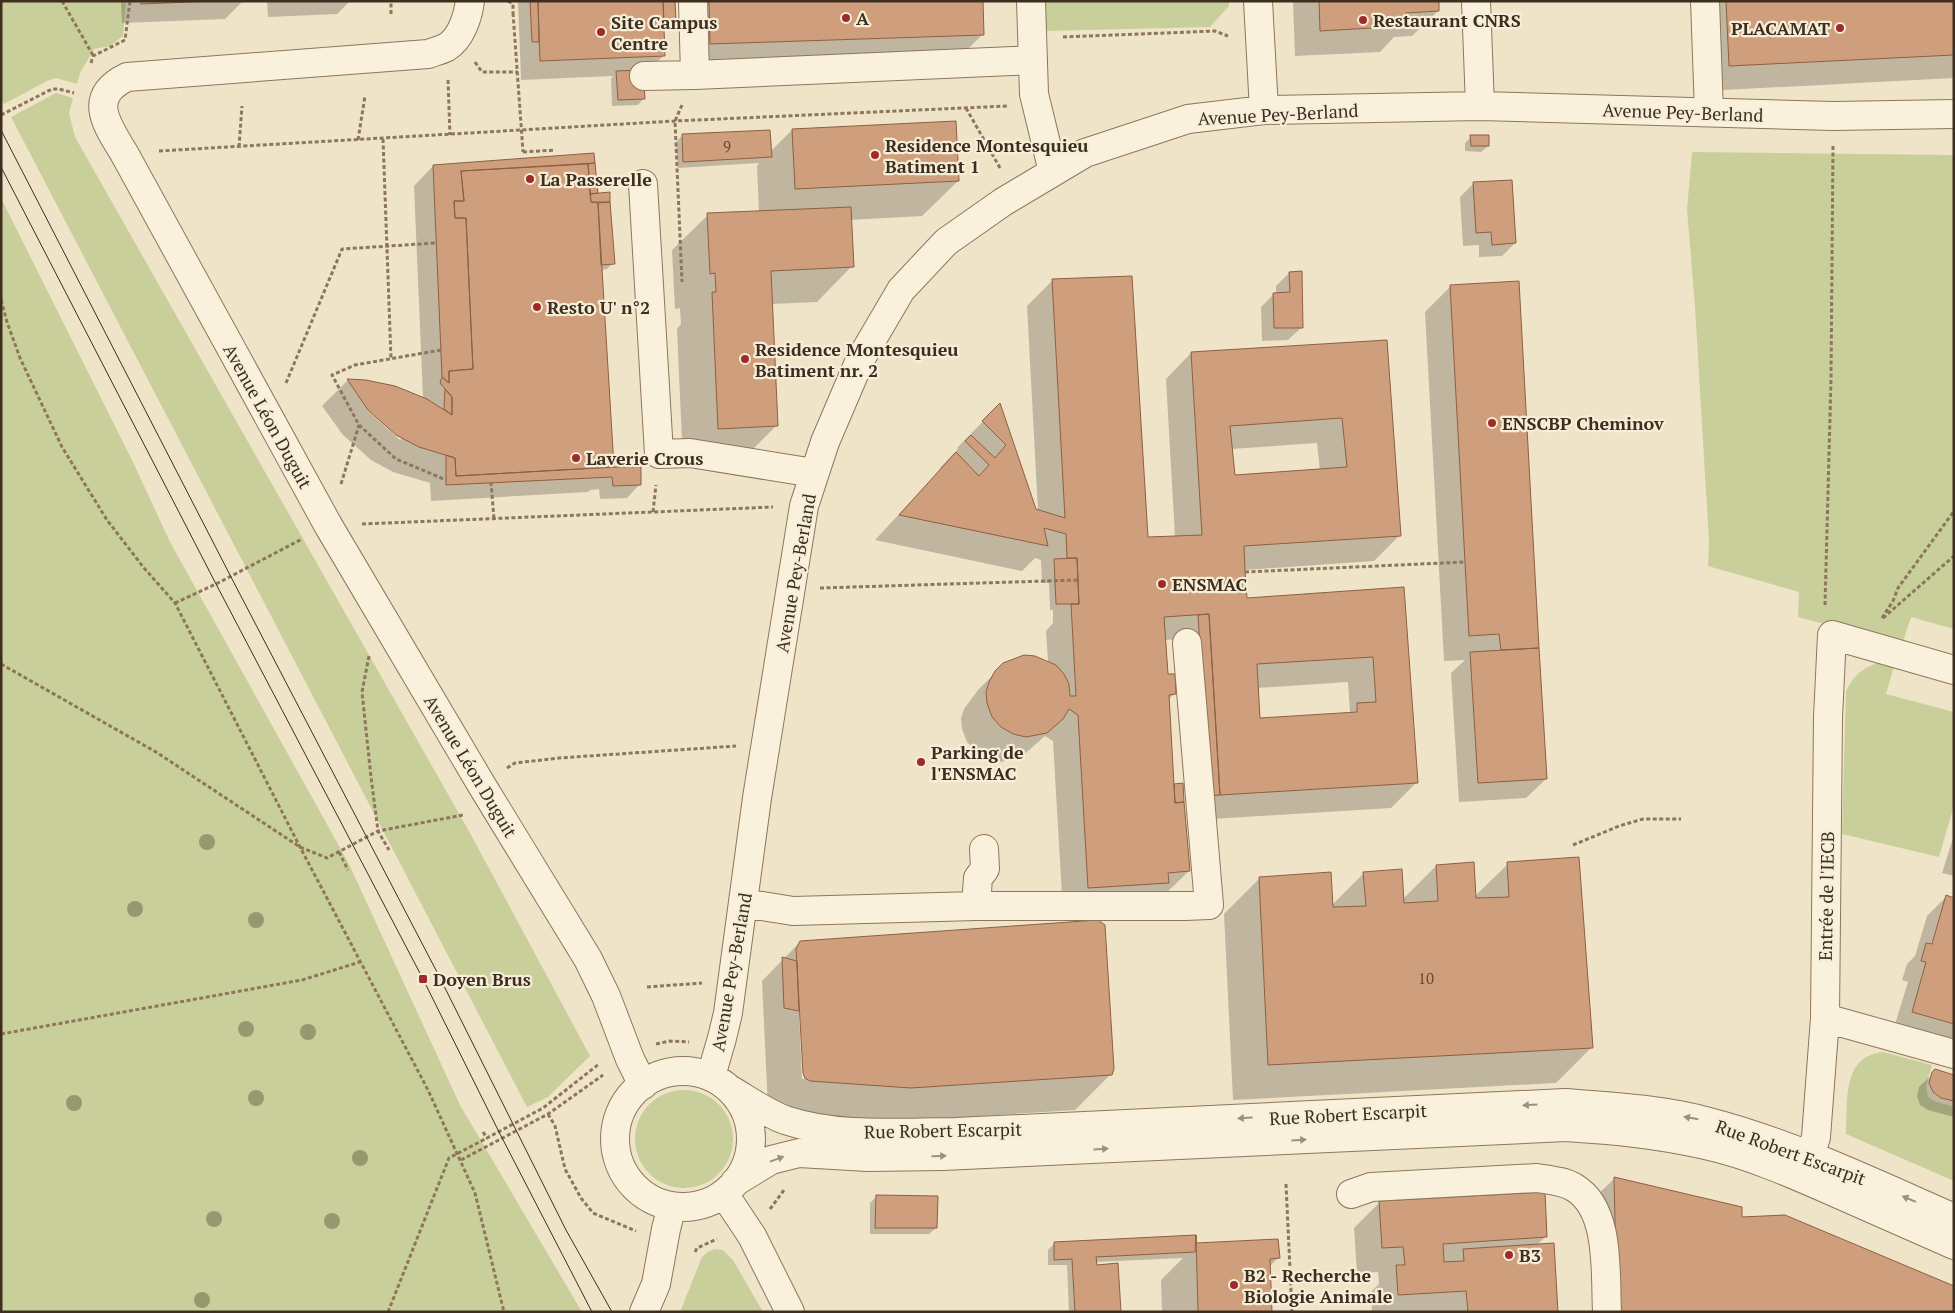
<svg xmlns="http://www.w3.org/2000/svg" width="1955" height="1313" font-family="'PT Serif',serif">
  <rect width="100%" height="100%" fill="#f0e4c8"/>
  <path fill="#c9cf9b" d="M1,1H126L123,36L110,46L94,49L80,73L77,84L56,78L47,81L4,104L1,98Z
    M1046,1H1229V6L1210,27L1046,31Z
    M56,93L73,98L69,113L75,137L470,833L590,1056L548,1097L527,1107L11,117Z
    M1692,152L1954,155V629L1911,617L1902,645L1798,617L1799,592L1708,566L1709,542L1695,307L1687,209Z
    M1,198L133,462L170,542L348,862L460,1105L582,1312H1Z
    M1882,662L1895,663L1886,694L1954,712V805L1939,857L1842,834L1846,691C1854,675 1864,666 1882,662Z
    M1883,1052L1932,1065L1926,1086L1928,1097L1934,1101L1954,1107V1181L1846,1134C1848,1103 1841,1056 1883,1052Z
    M635 1139a49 49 0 1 1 98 0a49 49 0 1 1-98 0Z
    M714,1249L723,1250L733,1260L763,1312H680L702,1257L708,1252Z"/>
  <path fill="#0003" fill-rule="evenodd" d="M121,1H243L225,19L122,23Z
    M267,1H350L337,14L268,17Z
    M518,1H674L675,20L663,32L664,55L645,75L644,98L638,105L612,106L611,79L613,76L521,80Z
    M707,1H982L983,34L963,54L691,63L689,19Z
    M1293,1H1437L1438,11L1412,36L1394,37L1380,52L1295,56Z
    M1704,1H1954V78L1704,91Z
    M792,130L958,181L922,216L850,220L852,266L817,302L772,304L777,425L741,461L683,464L677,329L681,324L680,308L675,309L672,250L708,215L759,212L757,166L759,163L678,168L676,142L683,135L770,152Z
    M1471,137L1488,146L1481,152L1465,151V143Z
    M593,155L597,194L609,193L613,263L607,269L601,270L613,468L640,484L627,498L600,499L599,489L590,490L588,492L431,501L430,483L393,472L371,460L343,435L322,406L347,381H366L423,398L414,186L433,166ZM367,410L373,412L402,438L400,440Z
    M1474,183L1515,243L1502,256L1479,257V245L1463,246L1460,197Z
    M1289,273L1302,327L1288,340L1262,341L1261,307L1274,294H1276V286Z
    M1053,280L1147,538L1175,537L1166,379L1191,353L1386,342L1400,535L1374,561L1244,570L1246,599L1403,589L1417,782L1391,808L1195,820L1184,639L1164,640L1167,676L1175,693L1168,700L1173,787L1174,785L1189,871L1163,896L1063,913L1053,741L1045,736L1020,758L1000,762L982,756L967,742L962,729L961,718L964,709L978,690L1004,664L1048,661L1046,631L1053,623V610H1050L1049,583H1042L1041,560L1035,558L1022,571L875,540L941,469L940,468L958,449L957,448L999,405L1035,510L1038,511L1027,306ZM1317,443L1320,471L1234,477L1231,449ZM1348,682L1350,712L1348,714L1259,720L1257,688Z
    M1518,283L1546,779L1526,798L1459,802L1451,673L1465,660L1444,661L1425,312L1451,286Z
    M1954,835V876L1942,873Z
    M1508,864L1591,1048L1556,1083L1233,1100L1224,914L1260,878L1332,905L1364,873L1402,900L1436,866L1474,897Z
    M1946,897L1954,899V1049L1893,1031L1908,982L1902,980L1907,964L1915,956L1927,916Z
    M1097,922L1111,1074L1075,1110L875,1123L768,1109L762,981L800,942ZM797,972H799L804,1079H802Z
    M1936,1071L1954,1076V1117L1928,1110L1920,1105L1917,1096L1919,1087Z
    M1615,1178L1741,1218L1598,1312L1595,1197Z
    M876,1197L936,1228L929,1234H870V1203Z
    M1380,1202L1546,1236L1537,1245L1557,1312H1372L1371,1292L1379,1284L1378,1272L1357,1273L1354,1228Z
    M1277,1240L1278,1258L1269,1267L1271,1312H1162L1161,1280L1183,1258L1095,1262L1119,1312H1069L1067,1265H1048V1250L1054,1244L1194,1245Z"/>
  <path fill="#cf9f7d" stroke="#8d5f41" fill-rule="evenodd" d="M141,1H214L141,4Z
    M530,1H538L539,42H532Z
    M538,1H663L665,56L540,61Z
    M663,1H675L676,21L664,22Z
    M709,1H983L984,35L710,44Z
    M1319,1H1439V11L1406,13L1407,26L1320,31Z
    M1726,1H1954V55L1729,66Z
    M643,70L645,99L618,100L616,71Z
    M956,121L959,181L795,189L792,129Z
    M770,130L772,157L683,162L682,134Z
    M1470,135H1489V146H1471Z
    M594,153L595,163L461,171L464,201H454L455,218H466L473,369L449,371V383L442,377L433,165Z
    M595,163L598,193L590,194L588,164Z
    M588,164L591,202L598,203L614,467L456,476L455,458L419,447L396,435L368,410L347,379L366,380L395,386L427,399L452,415V397L440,383L442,377L449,383V371L473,369L466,218H455L454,201H464L461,171Z
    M1512,180L1516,243L1492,245L1491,232L1476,233L1473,182Z
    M610,192V202H591L590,194Z
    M610,202L615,264L601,265L598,203Z
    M851,207L854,267L771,271L778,426L718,429L712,292H716L715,273L710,274L707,213Z
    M1302,271L1303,328H1274L1273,293L1290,292L1289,272Z
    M1132,276L1148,537L1202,535L1191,352L1387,340L1401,536L1244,546L1245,572L1247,598L1404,587L1418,783L1220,795L1209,614L1164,617L1168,674H1175L1176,694L1169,695L1175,803L1184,802L1190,871L1168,873L1169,883L1088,888L1078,715L1069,709L1063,719L1047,733L1026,737L1013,734L1001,727L992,717L987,703L986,692L989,682L995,671L1003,663L1024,655L1035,656L1056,665L1064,674L1069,684L1070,696H1076L1071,604H1079L1077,558H1067L1066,534L1044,528L1048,546L899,515L956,452L979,476L989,465L965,441L971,435L995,458L1006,445L982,421L1000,403L1036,509L1065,518L1052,279ZM1342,418L1347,467L1235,475L1230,426ZM1373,657L1376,702L1357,703V712L1260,718L1257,664Z
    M1519,281L1539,648L1501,650L1499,634L1469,636L1450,285Z
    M445,389L452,397V415L444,409Z
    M446,455L455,458L456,476L614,467H641V485L613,486L612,477L446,485Z
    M1077,558L1079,604H1056L1054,559Z
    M1209,614L1220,795L1209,796L1198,615Z
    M1539,648L1547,779L1478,783L1470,652Z
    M1183,783L1184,802L1175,803L1174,784Z
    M1579,857L1593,1048L1268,1065L1259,877L1331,872L1333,907L1366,906L1363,872L1402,869L1404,903L1438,901L1436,865L1474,862L1476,898L1509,897L1507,862Z
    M1946,895L1954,898V1024L1912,1012L1926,962L1921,961L1926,943L1932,944Z
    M1098,920L1105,925L1114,1069L1112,1075L911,1088L810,1081L805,1078L803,1073L796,949L800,941Z
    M782,957L797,961L799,1011L784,1008Z
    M1935,1069L1954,1075V1101L1941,1098L1933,1092L1929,1083L1932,1072Z
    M1614,1177L1742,1207V1217L1785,1215L1954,1286V1312H1617Z
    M1545,1192L1547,1237L1443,1244L1444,1262L1464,1261L1463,1249L1554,1243L1558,1312H1468L1466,1291L1398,1295L1396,1265H1405L1403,1247L1382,1248L1379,1201Z
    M876,1195L938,1196L937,1228H875Z
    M1196,1235V1243L1278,1239L1280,1258L1270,1259L1272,1312H1198Z
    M1196,1235L1195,1252L1096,1257L1097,1265L1118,1263L1121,1312H1075L1072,1259L1054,1260V1242Z"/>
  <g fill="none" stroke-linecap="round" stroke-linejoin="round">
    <defs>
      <path id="minor" d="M470,1C468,17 461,38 447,47C441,50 434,52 428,54L127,77C86,97 107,125 124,153L328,525L481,784L588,959L606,996L630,1059L643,1085
        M693,1L695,75L1033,60
        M1031,1L1034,94L1053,172
        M1258,1L1264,110
        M1476,1L1480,106
        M1705,1L1709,112
        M644,76L695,75
        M643,184L659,454L690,453L814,473
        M743,903L793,911L976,906H1185L1209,905L1187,643
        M976,906L978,878L985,869L984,849
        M1825,1018L1954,1054
        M615 1139a68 68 0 1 1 136 0a68 68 0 1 1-136 0Z
        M711,1076L722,1038L728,1013L757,798L804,506L825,442L860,360L901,290L946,242L1003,202L1085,153L1188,119L1264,110L1480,106L1833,116L1954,114
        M731,1090C748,1100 766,1113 785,1120C839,1138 900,1132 956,1132L1565,1103C1613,1107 1662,1109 1709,1122C1793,1144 1874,1183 1954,1218
        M1810,1156L1816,1137L1825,1018L1828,717L1832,635L1954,670
        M735,1182L771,1160L799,1153L868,1157L943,1156L1566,1127C1612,1130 1659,1134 1705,1145C1750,1155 1793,1174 1836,1193C1875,1210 1914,1227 1954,1245
        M724,1194L752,1236L790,1312
        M1351,1194L1371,1187L1537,1178C1549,1180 1564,1181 1575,1188C1611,1210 1605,1275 1607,1312
        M644,1312L656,1284L666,1229L672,1206"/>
    </defs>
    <use href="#minor" stroke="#8d765c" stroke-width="30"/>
    <path stroke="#8d765c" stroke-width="3" stroke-dasharray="4 2.5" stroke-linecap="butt" d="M62,1L94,57
      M508,1L513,4V13
      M391,14V1
      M1063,37L1215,31L1228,36
      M475,62L482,72H518
      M91,63L93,56L125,40L130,1
      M448,80L450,135
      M682,105L675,121L682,282
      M966,108L1000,168
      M1,115L52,89H59L74,93
      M383,139L391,359
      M358,140L365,96
      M239,147L242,106
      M159,151L675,121L1007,106
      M523,152L555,150
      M1,300L7,322L20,358L62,447L107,520L144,568L175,603L300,847L428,1090L475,1193L504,1312
      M441,350L355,365L332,375L359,425L396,459L446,480
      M286,383L342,249L436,243
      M491,482L494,519
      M341,484L359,425
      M653,512L656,485
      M362,524L773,507
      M1245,572L1465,562
      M820,588L1078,580
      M175,603L216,584L302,539
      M1825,605L1831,379L1833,146
      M1882,618L1893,601L1898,588L1954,511
      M1883,618L1954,556
      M369,656L362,692L371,777L378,831L389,850
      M1,664L156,752L300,847L327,858L378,831L463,815
      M507,768L515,763L559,758L736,746
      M1573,845L1619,826L1643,819H1681
      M339,852L348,870
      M647,987L702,983
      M1,1034L302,980L360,962
      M656,1044L670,1041L689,1042
      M548,1114L555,1126L565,1169L581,1198L593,1213L636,1231
      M483,1132L487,1138L543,1108L599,1064
      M461,1160L548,1114L603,1075
      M1286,1184L1292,1312
      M770,1209L784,1190
      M695,1252L697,1248L717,1239
      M388,1312L449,1158L487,1138"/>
    <use href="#minor" stroke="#faf1dc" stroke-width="28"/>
    <path stroke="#3d2e20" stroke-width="1" d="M1,130L231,577L438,974L566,1230L612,1312
      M1,167L216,584L423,979L499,1132L592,1312"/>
    <path stroke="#8d765c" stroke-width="3" stroke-dasharray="4 2.5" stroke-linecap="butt" d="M513,13L523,152"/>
  </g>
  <g fill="#96986f">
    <circle cx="207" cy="842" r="8"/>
    <circle cx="135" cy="909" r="8"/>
    <circle cx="256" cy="920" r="8"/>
    <circle cx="246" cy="1029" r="8"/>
    <circle cx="308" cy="1032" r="8"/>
    <circle cx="256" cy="1098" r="8"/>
    <circle cx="74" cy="1103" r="8"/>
    <circle cx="360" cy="1158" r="8"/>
    <circle cx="214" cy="1219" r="8"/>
    <circle cx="332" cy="1221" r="8"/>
    <circle cx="202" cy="1300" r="8"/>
  </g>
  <defs><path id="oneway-solid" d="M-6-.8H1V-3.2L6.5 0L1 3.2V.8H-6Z" transform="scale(1.25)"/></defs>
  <g fill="#9c907e">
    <use href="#oneway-solid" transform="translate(1530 1105) rotate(177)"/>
    <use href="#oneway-solid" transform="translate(1245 1118) rotate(177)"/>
    <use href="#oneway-solid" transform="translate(1691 1118) rotate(-170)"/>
    <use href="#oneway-solid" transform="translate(1299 1140) rotate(-3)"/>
    <use href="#oneway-solid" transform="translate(1101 1149) rotate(-3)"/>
    <use href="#oneway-solid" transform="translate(939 1156) rotate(-1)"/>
    <use href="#oneway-solid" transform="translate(777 1159) rotate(-20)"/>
    <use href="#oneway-solid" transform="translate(1909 1199) rotate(-157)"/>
  </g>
  <g fill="#9e2a2b" stroke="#f7eed8" stroke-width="2">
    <circle cx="846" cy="18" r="5"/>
    <circle cx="1363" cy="20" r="5"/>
    <circle cx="1840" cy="28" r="5"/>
    <circle cx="601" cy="32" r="5"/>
    <circle cx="875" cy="155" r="5"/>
    <circle cx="530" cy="179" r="5"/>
    <circle cx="537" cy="307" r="5"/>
    <circle cx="745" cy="359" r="5"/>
    <circle cx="1492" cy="423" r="5"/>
    <circle cx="576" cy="458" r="5"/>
    <circle cx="1162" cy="584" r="5"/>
    <circle cx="921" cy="762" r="5"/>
    <rect x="418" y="974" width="10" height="10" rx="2.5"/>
    <circle cx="1509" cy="1255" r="5"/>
    <circle cx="1234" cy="1285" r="5"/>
  </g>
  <g text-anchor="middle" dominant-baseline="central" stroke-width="4.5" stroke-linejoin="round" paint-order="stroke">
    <g font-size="15" fill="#624a37">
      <text x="727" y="146">9</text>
      <text x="1426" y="978">10</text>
    </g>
    <g font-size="18" font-weight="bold" fill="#3d2e20" stroke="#f7eed8" text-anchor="start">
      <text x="856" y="18">A</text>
      <text x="1373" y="20">Restaurant CNRS</text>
      <text x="611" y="22">Site Campus<tspan x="611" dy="21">Centre</tspan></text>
      <text x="1830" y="28" text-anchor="end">PLACAMAT</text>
      <text x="885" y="145">Residence Montesquieu<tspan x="885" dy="21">Batiment 1</tspan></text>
      <text x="540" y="179">La Passerelle</text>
      <text x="547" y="307">Resto U' n°2</text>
      <text x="755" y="349">Residence Montesquieu<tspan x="755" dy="21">Batiment nr. 2</tspan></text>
      <text x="1502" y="423">ENSCBP Cheminov</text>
      <text x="586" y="458">Laverie Crous</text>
      <text x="1172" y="584">ENSMAC</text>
      <text x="931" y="752">Parking de<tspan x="931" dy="21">l'ENSMAC</tspan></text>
      <text x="433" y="979">Doyen Brus</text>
      <text x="1519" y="1255">B3</text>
      <text x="1244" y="1275">B2 - Recherche<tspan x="1244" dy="21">Biologie Animale</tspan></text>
    </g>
    <g font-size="18" fill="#3d2e20" stroke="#f7eed8">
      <text transform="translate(1683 112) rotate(2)">Avenue Pey-Berland</text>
      <text transform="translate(1278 114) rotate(-3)">Avenue Pey-Berland</text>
      <text transform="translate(268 416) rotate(61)">Avenue Léon Duguit</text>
      <text transform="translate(795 573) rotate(-80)">Avenue Pey-Berland</text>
      <text transform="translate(471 766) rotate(59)">Avenue Léon Duguit</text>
      <text transform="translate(1826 896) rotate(-89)">Entrée de l'IECB</text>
      <text transform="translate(731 972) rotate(-80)">Avenue Pey-Berland</text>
      <text transform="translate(1348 1114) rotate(-3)">Rue Robert Escarpit</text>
      <text transform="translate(943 1130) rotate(-1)">Rue Robert Escarpit</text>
      <text transform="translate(1791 1152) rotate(20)">Rue Robert Escarpit</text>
    </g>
  </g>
  <rect width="1955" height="1313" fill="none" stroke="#3d2e20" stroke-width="5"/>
</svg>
